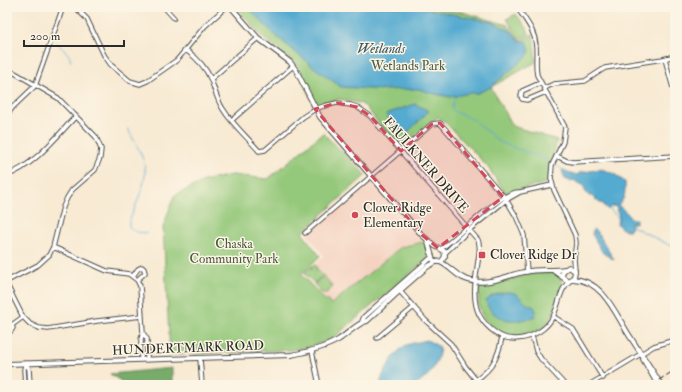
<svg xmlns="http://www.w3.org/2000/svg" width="682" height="392" font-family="'IM FELL Double Pica',serif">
  <rect width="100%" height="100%" fill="#fcf5e5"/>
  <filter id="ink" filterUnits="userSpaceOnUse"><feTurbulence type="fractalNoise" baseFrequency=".025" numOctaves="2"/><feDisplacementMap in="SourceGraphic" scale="8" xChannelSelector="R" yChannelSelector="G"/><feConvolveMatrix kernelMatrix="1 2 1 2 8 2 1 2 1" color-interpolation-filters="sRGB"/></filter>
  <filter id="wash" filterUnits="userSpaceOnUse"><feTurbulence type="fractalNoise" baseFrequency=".012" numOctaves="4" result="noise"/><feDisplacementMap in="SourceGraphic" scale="16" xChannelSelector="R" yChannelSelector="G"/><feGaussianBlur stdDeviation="0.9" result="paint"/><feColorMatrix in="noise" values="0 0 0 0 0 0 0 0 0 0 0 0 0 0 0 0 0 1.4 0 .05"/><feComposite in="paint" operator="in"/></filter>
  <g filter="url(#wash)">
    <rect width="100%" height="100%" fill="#f8ead3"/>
    <path fill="#f5d3c2" d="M370,180L423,241L401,247L330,305L306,274L324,256L307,234Z"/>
    <path fill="#94c87a" stroke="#607a52" d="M236,7H425L462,12L508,25L519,41L533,34L536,62L491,87L512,126L557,140L549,173L550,182L525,188L507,195L487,166L444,121L438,117L398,148L365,106L359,103L339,99L314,106L299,67L263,38Z
      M516,14L527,28L529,34L519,39L507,19Z
      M323,133L366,175L302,233L320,256L301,274L325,300H328L330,305L401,247L427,241L430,257L332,339L309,347L290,350L170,354L163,227L174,196L203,181L232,175L268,179Z
      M314,264L317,268L316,270L317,269L323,275L314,283L304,273L310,267L312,269L311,267Z
      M535,273H556L561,277C563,288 560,296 556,306C554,311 552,317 550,320C531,347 487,339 479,307C478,300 479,293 479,286L488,285Z
      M324,276L333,287L324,295L314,284Z"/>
    <path fill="#77ac6a" stroke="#516c4a" d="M172,368V385H127L110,374Z"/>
    <path fill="#54aad0" stroke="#406a7e" d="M247,7H418L492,22L511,31L519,41H527L530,50L528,55L491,87L478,93H470L450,97L431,93L418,89L382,90L341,87L312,66L275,35Z
      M415,104L429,111L406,134L395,126L386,114Z
      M601,169L613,173L625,182C625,191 626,199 618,205L628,214L631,219H636V223H631L630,230C623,230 620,229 617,223L619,219L618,213L616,211L617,210V208L614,206L610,207L608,210L604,206V204L600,203L592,196H589L585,191V189L582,184H579L574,180L570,181L565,179L562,170L577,175L579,173Z
      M593,229L598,233L614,260L603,253L592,234Z
      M509,292L517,294L527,304L534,307L536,311L535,316C519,324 491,322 486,301C492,294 500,293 509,292Z
      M427,340L440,347C439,362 430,378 415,384C410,387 388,385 380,385C381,374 394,354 403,347C408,343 421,342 427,340Z"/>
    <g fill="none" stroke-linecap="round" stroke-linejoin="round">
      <path stroke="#54aad0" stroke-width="1" d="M57,43L69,55L71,61
        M458,95L453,102L452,109L455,112L473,119L499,142L540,157L566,171
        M128,129C134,142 144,155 145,169C147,182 134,209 129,222V227L136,232L146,233
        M609,208L619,219
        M630,225L675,248"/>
    </g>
  </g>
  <g filter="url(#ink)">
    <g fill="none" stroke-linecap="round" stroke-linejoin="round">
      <defs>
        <path id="minor" d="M75,7L87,19L104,55L111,65L130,81L140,84L147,81L177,60L205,26L226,7
          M164,7L174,18
          M517,7C525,20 535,30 536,46C537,56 535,65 537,75L565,127L563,142L552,165L551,178L554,190L575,235L576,243L574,259L575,271
          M186,50C197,58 206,67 211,80C215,90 217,100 223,109C232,124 247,137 259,151
          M665,59L673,88
          M7,70L15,73L58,98L96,137L101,149L100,158L95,170L72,190L67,198L63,207L53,247L49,255L38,265L7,281
          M211,79L258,38
          M540,83L522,91L521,96L522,99L527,100L546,92
          M544,88L554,84L585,81L605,68L663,59L675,56
          M7,115L13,107L35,86L63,7
          M232,120L293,66
          M259,151L265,150L303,117L315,109L324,106L337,103L351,105L357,107L370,116L478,240C481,247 479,254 478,261C474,291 468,316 499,335C511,342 528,339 540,331C562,317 555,291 571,280
          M557,156L567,161L573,162L675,156
          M7,175C33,167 57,136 76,116
          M305,233L432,124L440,123L505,198L516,216L524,235L527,272
          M53,247L107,271L129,274L137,280L140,286L143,333L147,339V359
          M441,249C457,238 503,189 520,192
          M445,253L469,230L506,200L520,192L552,185
          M133,276L138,269L142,267L144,269L145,273L137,280
          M7,285L23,317L30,324L39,328L48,329L97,321L142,316
          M398,289L425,320L451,344L465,366L476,380
          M554,317L573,329L603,378
          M7,323L11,324L13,328L11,331L7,333
          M12,325L23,317
          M532,336L536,351L541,359L565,385
          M377,338L414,307
          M312,351L319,385
          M200,358L202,385
          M141,359V339L143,333
          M26,363L29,369L30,385
          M25,385L24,369L26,363
          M468,385C489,373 498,361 502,337
          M589,385L654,346L675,340"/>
        <path id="tertiary" d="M231,7L258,38L290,62L296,70L320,117L422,235L435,246L444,251L445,256L442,261L438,262L433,260L427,239
          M440,262C449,266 455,274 463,278C484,288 504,276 524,272C538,269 551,271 565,269
          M554,271L568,281L574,277L575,271L569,267L563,271L562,276
          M573,279C604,280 616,316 631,338C641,354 652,369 661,385
          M362,322L364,317L432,257
          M643,359L658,385
          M7,364L291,355C307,352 324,348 338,340C348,334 357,323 367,321L395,295L427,267L436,262"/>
      </defs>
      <use href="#minor" stroke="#4a4844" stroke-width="5.5"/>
      <use href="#tertiary" stroke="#4a4844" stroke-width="6"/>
      <use href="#minor" stroke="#fff" stroke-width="3.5"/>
      <use href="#tertiary" stroke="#fff" stroke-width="4"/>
      <path stroke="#2b2b2b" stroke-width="1" stroke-dasharray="6 3" stroke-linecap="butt" d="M651,385L675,370"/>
    </g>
  </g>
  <path fill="#d1495b" fill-opacity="0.2" stroke="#d1495b" stroke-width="3" stroke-dasharray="8 5" stroke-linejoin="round" d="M337,103L357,107L370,116L401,151L432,124L440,123L503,197L438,248L422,235L315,109Z"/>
  <g fill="#d1495b" stroke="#fcf5e5" stroke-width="1.5">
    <circle cx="355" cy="215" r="4"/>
    <rect x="478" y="251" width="8" height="8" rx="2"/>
  </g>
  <g text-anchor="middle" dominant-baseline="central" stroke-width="3" stroke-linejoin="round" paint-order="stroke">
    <g font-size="13" fill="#4a5a43" stroke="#fcf5e5">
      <text x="408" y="66">Wetlands Park</text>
      <text x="234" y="244">Chaska<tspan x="234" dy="15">Community Park</tspan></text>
    </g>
    <g font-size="13" fill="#2b2b2b" stroke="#fcf5e5">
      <text transform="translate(426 165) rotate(49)">FAULKNER DRIVE</text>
      <text transform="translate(188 348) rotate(-2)">HUNDERTMARK ROAD</text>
    </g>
    <g font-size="13" fill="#2b2b2b" stroke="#fcf5e5" text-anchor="start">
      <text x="363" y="208">Clover Ridge<tspan x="363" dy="15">Elementary</tspan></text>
      <text x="490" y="255">Clover Ridge Dr</text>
    </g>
    <g font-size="14" font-style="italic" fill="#395765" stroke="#fcf5e5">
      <text x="381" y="48">Wetlands</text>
    </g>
  </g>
  <rect width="682" height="392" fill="none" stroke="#fcf5e5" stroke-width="24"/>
  <path d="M24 40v6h100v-6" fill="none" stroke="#2b2b2b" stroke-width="2"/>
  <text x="30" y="40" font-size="12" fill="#2b2b2b" stroke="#fcf5e5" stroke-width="3" paint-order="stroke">200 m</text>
</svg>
